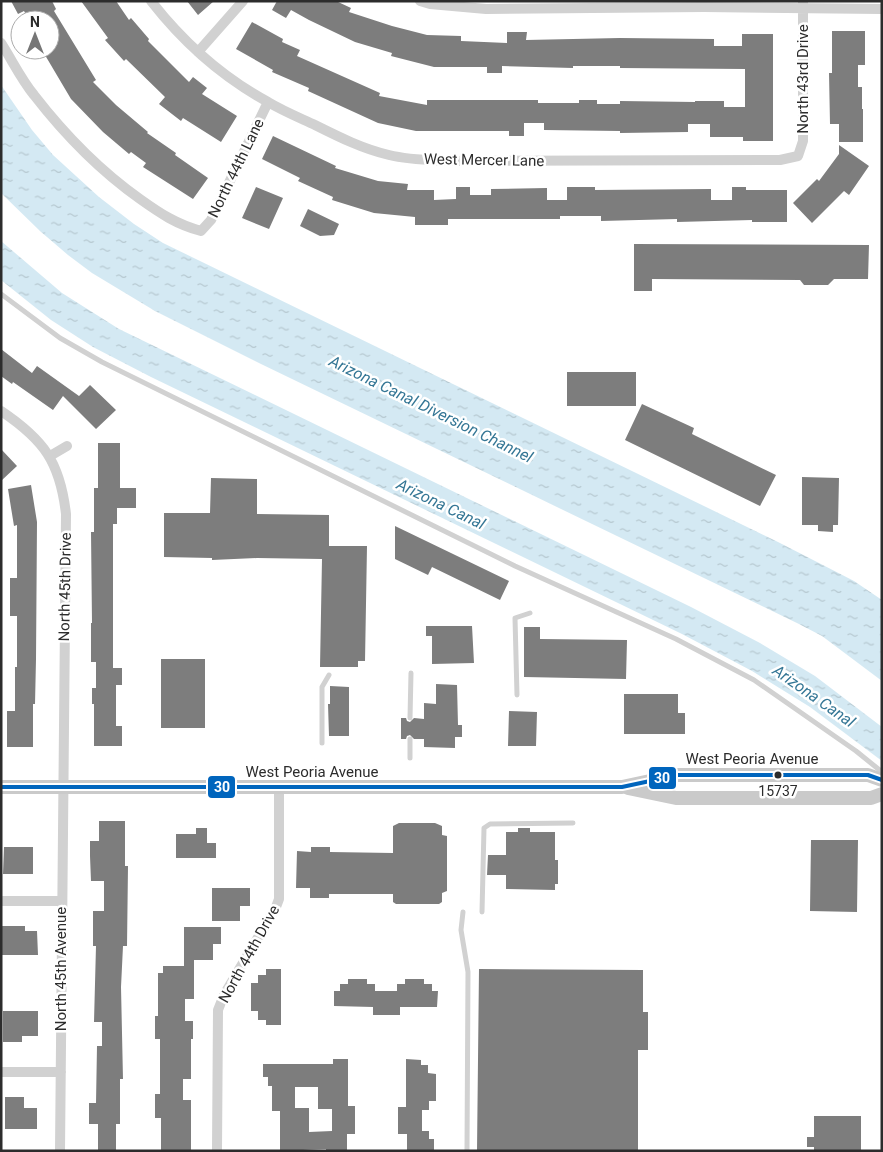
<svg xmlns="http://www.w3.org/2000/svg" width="883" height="1152" font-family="Roboto,sans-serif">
  <defs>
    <pattern id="water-ripples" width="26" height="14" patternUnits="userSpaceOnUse" patternTransform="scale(1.25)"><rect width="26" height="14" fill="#d4e9f3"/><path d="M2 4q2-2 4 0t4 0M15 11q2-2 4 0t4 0" fill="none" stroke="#b6c8d0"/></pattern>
  </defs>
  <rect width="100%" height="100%" fill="#fff"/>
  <path fill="url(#water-ripples)" d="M1,85L32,130L53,155L99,197L134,224L163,243L778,542L854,581L882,600V681L822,636L799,624L261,364L155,311L92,273L68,255L40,231L1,193Z
    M1,241L62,293L119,329L691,607L760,643L815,676L882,727V761L810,707L752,671L682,634L151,377L93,347L51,320L1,280Z"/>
  <path fill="#7d7d7d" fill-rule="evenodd" d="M11,1H52L56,9L54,11L96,80L93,82L116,105L148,132L147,133L176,153L175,155L208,178L193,199L143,167L146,163L131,152L129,154L103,132L71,99L42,50H50V20H29L24,11L18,14Z
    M81,1H116L129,20L131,18L149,39L148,41L189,82L193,77L207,88L202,94L237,116L221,142L183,118L181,121L159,104L165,97L126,59L124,61L105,40L108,38Z
    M187,1H214L198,15Z
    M277,1H336L351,8L349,12L392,26L427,35L461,36V41L507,43V32H527L526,40L620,38L714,39V46H742V34H773V141H743V137H710V124H688V132L620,133V131L544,130V123H524V136H509V131H416L378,123L308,91L309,88L272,72L273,70L236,49L252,22L283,39L282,42L300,50L297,56L380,93L379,96L427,105V100H538V103H579V100H597V104H620V101L695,102V101H724V107H745V69L620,68V66H573V68L502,66V73H487V67H434L391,56L392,53L355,42L309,20L291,10L286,18L272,10Z
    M832,31H865V65H858V87H862V109H863V142H839V124H830L829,73H832Z
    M273,136L336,166L335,168L378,181L408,184L407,190H434V200L456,199V187H470V195H491V189L547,188V200H567V187H595V190L711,189V200H732V187H746V190H787V222H752V220L677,222V219L601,221V216H560V219H448V225H415V217L374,213L332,200L333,197L298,181L300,178L262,159Z
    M839,145L869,166L849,195L844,191L812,223L793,203L817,179L819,181L839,154Z
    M256,187L283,198L269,229L242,218Z
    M308,209L339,224L334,235L320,236L300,226Z
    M634,244L869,245L868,279H834L828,285H804L800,280L652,279V291H634Z
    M1,349L32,373L37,366L79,396L90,385L116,410L96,429L63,396L53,410L13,382L12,384L1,376Z
    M567,372H636V406H567Z
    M642,404L694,428L692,434L776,475L760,506L625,440Z
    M98,443H120V488H136V508H117V524H113V668H122V685H116V726H122V746H94V704H92V688H96V662H91V623H92L91,532H94V488H98Z
    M1,449L17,466L1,481Z
    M802,477L839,478L838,525H833V532L818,531V525H802Z
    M211,478L257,479V514L329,515V546H367L365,661H358V667H320L322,559L257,558L212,560V558L164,557V513H210Z
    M31,485L37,522L36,659L35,704H33V747H7V711H15V667H17V616H10V578H17V525L14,526L8,489Z
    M395,526L509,581L500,600L432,567L428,575L395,559Z
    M426,626H472L474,663L432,664V636H426Z
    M524,627H540V639L627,640L626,679L524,677Z
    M161,659H205V728H161Z
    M436,684L457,685L458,725H462V737H455V748L424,747V739H414L410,735L407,736L406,739H401V718H406L407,721L410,722L414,718L424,719V703L436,704Z
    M330,686L349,687V736H329L328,704H330Z
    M624,694H678V713H685V734H624Z
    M509,711L537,712L536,746H508Z
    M99,821H125V866H128L127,946H123L121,987L123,1079H120V1124H116V1151H98V1124H89V1103H96L97,1046H102V1022H94L96,946H93V911H104V881H91L90,856V841H99Z
    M399,823H435L442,826V835L447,836V891L442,893V902L439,904H396L393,902V894H329V898H310V888H296L297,851L311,852V847H330V852L393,853V826Z
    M196,828H207V843H216V858H176V834H196Z
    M518,828H530V832H555V860H558V884H555V890L506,889V875H487L488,855H506V832H518Z
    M811,840H858L857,912L810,911Z
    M4,847H33V874H3Z
    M212,888H250V906H240V921H212Z
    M2,926H25V931H37L38,955H2Z
    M184,927H221V944H213V960H194V999H185V1021H193V1039H191V1079H183V1100H191V1151H161V1118H155V1094H160V1039H155V1016H158V973H163V966H184Z
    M266,969H281V1025H266V1020H258V1011H251V983H258V975H266Z
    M479,969L643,970V1012H648V1050H638V1151H477Z
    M348,979H367V984H375V991H397V984H405V979H424V984H432V991H438L437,1007H400V1015H373V1007L334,1006V991H340V984H348Z
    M3,1011H38V1036H22V1042H3Z
    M333,1059H348V1106H355V1134H347V1151H326V1149L280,1151V1111H272V1086H268V1077H263V1064H333ZM295,1087H318V1109H332V1131L309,1132V1108H295Z
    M406,1059L421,1060V1065H428V1073L436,1074V1101H429V1110H422V1131H429V1139H434V1151H407V1134H398V1107H406Z
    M5,1097H24V1108H37V1129H5Z
    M814,1116H861V1151H814V1147H807V1137H814Z"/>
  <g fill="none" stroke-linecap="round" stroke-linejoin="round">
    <path stroke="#d1d1d1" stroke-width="5" d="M1,294L60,338L102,362L515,566L676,639L754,680L856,751L882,772
      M517,695L515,618L530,613
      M410,718L411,673
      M322,743V687L329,675
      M410,758V739
      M463,912L461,930L468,972L467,1151
      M482,912L484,828L490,824L573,823"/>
    <path stroke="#d1d1d1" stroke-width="10" d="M151,1C183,42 222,77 268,102C283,111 300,118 315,125C339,137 363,149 389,155C409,160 429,160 449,161L780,160L798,156L803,141V1
      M420,1L430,4L486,9L704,7L882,9
      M1,43C12,60 21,79 34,95C65,135 99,170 140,199C161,214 176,224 201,231L211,220L268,102
      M198,52L243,1
      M1,411C44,440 60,462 66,514L60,1151
      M50,456L67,446
      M1,901H62
      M1,1072H61
      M217,1151L218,1010L224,995L276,907L279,899V788"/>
    <path stroke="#cacaca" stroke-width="14" d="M1,787H622L678,775H868L882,780
      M628,788L676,798H871L882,794"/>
    <defs>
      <path id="bus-1" d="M1,787H622L678,775H868L882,780"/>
    </defs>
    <use href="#bus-1" stroke="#fff" stroke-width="8"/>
    <use href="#bus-1" stroke="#0065bd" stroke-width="4"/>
  </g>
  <circle fill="#2c2c2c" stroke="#fff" stroke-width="2" cx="778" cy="775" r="4.5"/>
  <g text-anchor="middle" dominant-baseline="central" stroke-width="5" stroke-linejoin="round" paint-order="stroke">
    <g font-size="14" fill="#2c2c2c" stroke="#fff">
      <text x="778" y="791">15737</text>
    </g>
    <g font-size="15" fill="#2c2c2c" stroke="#fff">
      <text transform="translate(803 79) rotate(-90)">North 43rd Drive</text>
      <text transform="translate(484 160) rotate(1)">West Mercer Lane</text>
      <text transform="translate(236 168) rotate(-64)">North 44th Lane</text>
      <text transform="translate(65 587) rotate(-89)">North 45th Drive</text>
      <text x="752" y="759">West Peoria Avenue</text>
      <text x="312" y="772">West Peoria Avenue</text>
      <text transform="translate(249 954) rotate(-61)">North 44th Drive</text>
      <text transform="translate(61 969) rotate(-90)">North 45th Avenue</text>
    </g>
    <g font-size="16" font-style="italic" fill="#347695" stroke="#fff">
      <text transform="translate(431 409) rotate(26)">Arizona Canal Diversion Channel</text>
      <text transform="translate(441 504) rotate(26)">Arizona Canal</text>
      <text transform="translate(814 696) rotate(35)">Arizona Canal</text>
    </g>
  </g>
  <g stroke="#fff" stroke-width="2">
    <rect x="648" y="766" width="29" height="24" rx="5" fill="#0065bd"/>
    <rect x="207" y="775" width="29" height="24" rx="5" fill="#0065bd"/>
  </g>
  <g font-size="14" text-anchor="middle" font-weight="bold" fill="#fff">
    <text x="662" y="783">30</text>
    <text x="222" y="792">30</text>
  </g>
  <rect width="883" height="1152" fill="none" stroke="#2c2c2c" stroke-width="5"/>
  <g transform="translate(35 35)"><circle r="24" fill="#ffffff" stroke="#ababab"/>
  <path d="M0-4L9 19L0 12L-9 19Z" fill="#767676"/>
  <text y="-8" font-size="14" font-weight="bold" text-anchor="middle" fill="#2c2c2c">N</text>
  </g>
</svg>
